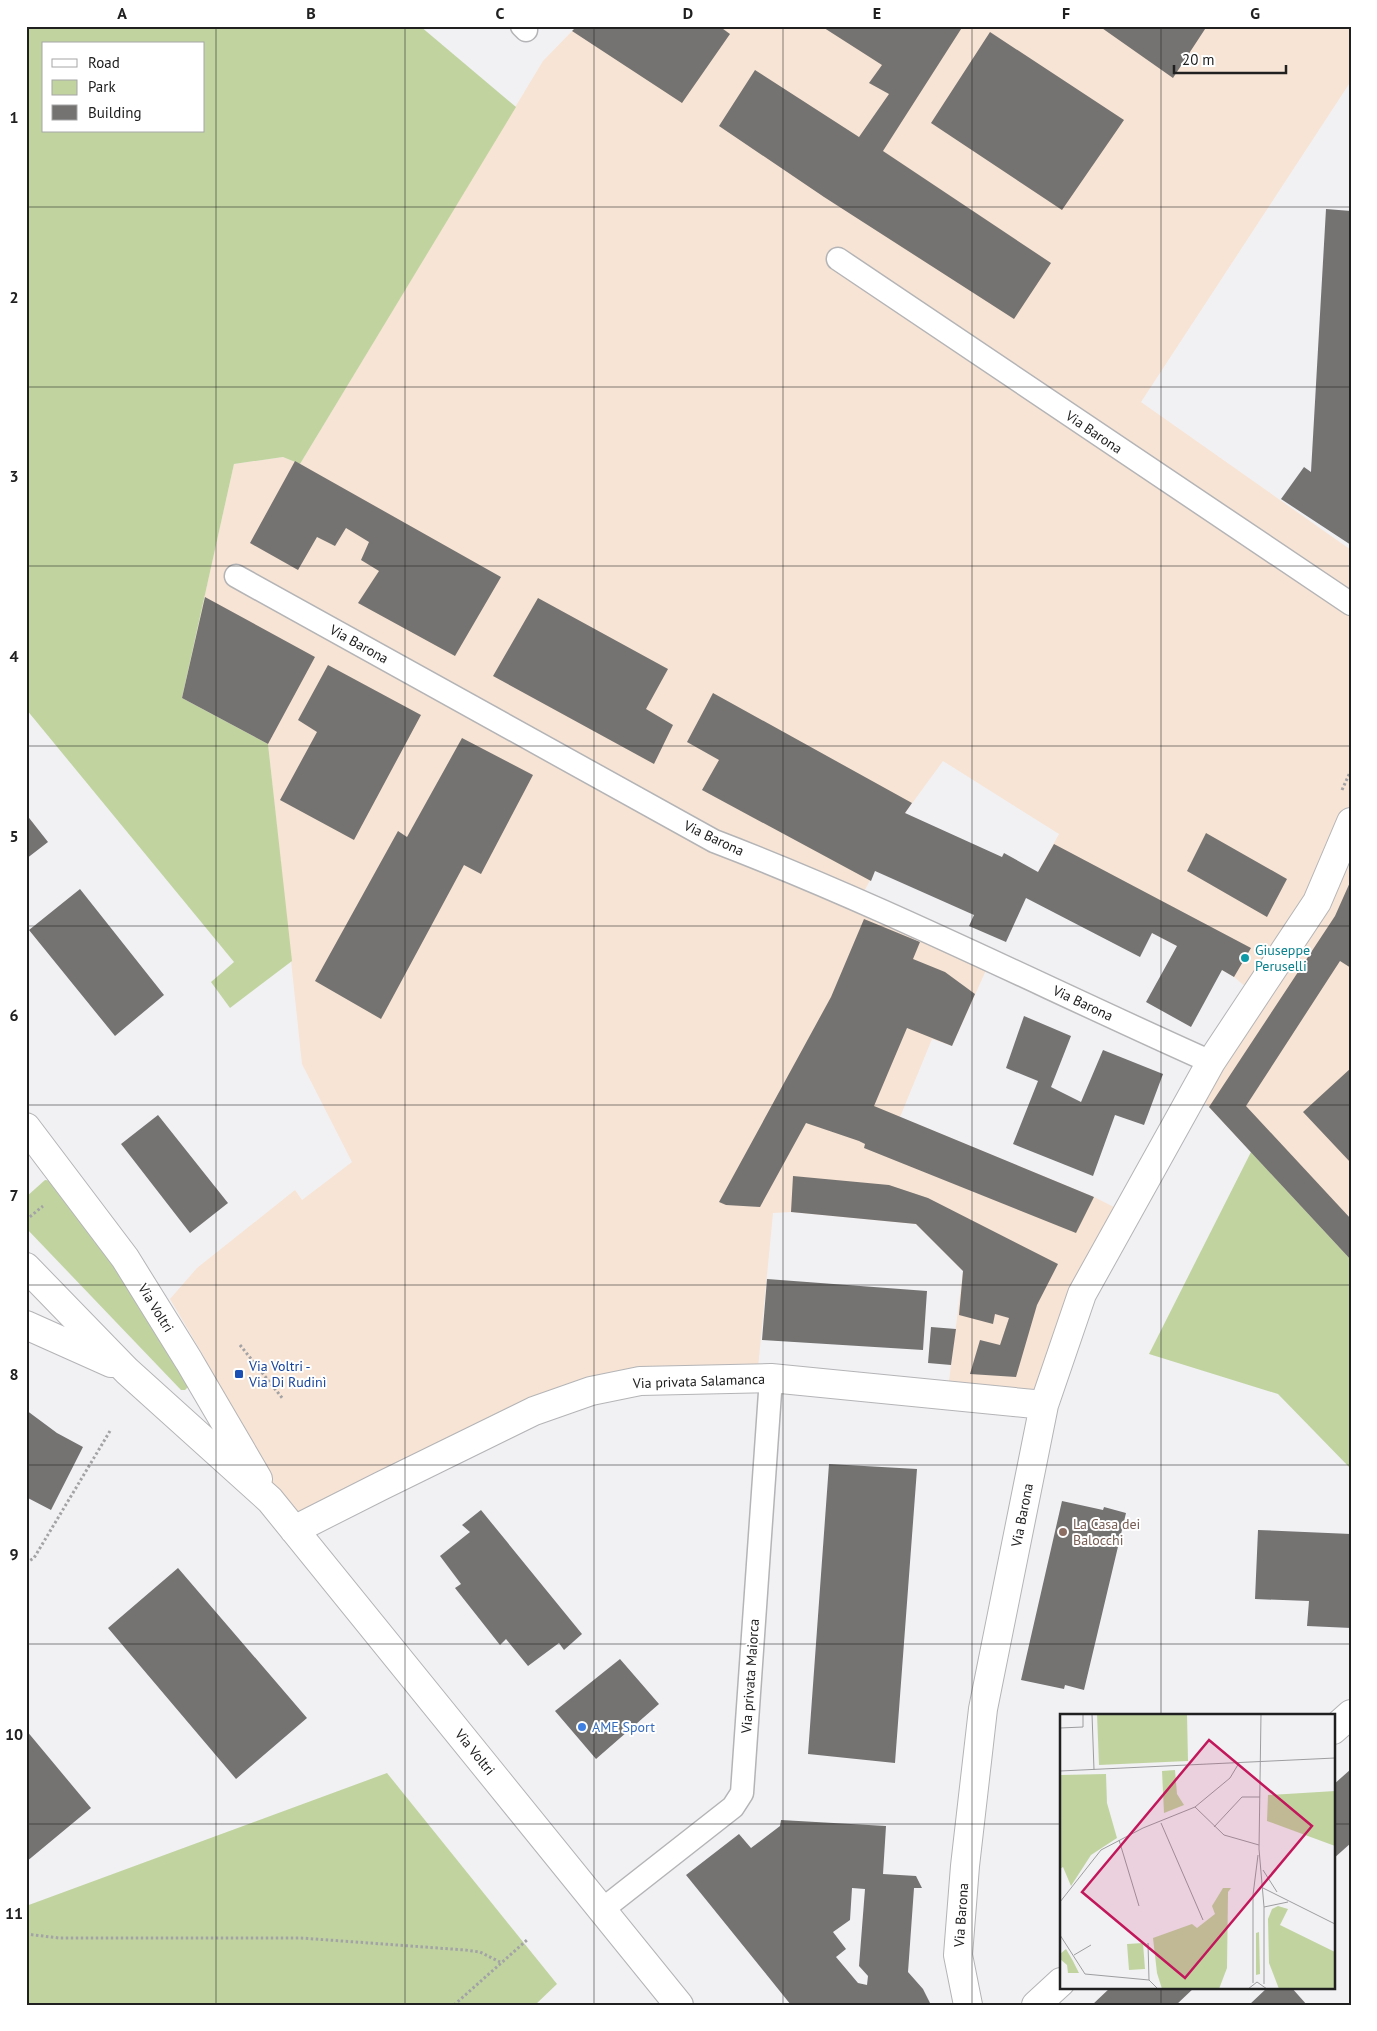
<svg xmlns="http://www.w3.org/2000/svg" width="1377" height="2031" font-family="'PT Sans',sans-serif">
  <rect width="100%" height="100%" fill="#f1f1f4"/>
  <path fill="#f7e4d4" d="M577,26H1351V81L1141,402L1351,550V813L1253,993L1234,977L1222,970L1038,872L1059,834L943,761L905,813L856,907L987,968L952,1046L932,1039L900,1117L1094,1197L1120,1210L1038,1398L948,1389L963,1271L916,1224L791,1212L773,1213L758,1368L637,1373L303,1520L254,1466L203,1355L170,1299L197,1268L295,1190L302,1200L352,1162L302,1064L268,744L182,698L234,464L283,457L300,464L543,61Z
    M1351,828V1260L1197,1094Z"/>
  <path fill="#c1d4a0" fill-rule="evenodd" d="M26,26H420L516,107L300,464L283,457L234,464L182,698L268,744L292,961L230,1008L211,982L234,962L26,709ZM44,44H204V131H44Z
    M1251,1152L1351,1260V1469L1278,1394L1149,1354Z
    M45,1180L53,1181L106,1251L188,1384V1387L185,1390H181L26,1228V1197Z
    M387,1773L557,1984L535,2005H26V1906Z"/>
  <path fill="#757372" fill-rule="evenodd" d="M577,26H719L730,34L682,103L572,31Z
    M821,26H963L883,151L1051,263L1014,319L824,197L719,126L755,70L859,137L889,94L869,83L882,65Z
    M1099,26H1207L1173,78Z
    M990,32L1124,120L1062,210L931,123Z
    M1326,209L1351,211V545L1281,499L1304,467L1311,472Z
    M295,461L501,577L455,656L358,603L379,571L361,560L369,542L346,528L335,546L317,537L298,570L250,543Z
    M205,597L315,657L268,744L182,698Z
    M538,598L668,669L646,709L673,725L654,764L493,676Z
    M328,665L421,715L354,840L280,800L317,732L298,720Z
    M713,693L912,803L905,813L1002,857L1004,853L1038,872L1054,844L1251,948L1234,977L1222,970L1191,1027L1146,1002L1177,946L1152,933L1140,957L1026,898L1006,942L969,926L974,915L875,871L871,881L702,790L719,760L687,742Z
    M462,738L533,775L481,874L464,865L381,1019L315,981L398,831L407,837Z
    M26,814L48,842L26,859Z
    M1206,833L1287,879L1267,917L1187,871Z
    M1351,880V968L1340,961L1246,1106L1351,1219V1260L1209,1107L1335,916Z
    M80,889L164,995L115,1036L29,930Z
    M864,919L920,942L913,959L945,972L975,994L952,1046L907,1028L874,1106L1094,1197L1076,1233L864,1148L865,1144L859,1141L806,1123L760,1207L726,1205L719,1202L831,997Z
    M1024,1016L1071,1036L1051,1087L1081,1102L1103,1050L1163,1074L1144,1125L1115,1115L1093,1176L1013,1144L1038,1081L1006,1068Z
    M1351,1068V1163L1303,1112Z
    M158,1115L228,1203L190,1233L121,1144Z
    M793,1176L889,1185L928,1198L1058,1264L1037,1305L1016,1377L970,1374L980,1340L1000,1345L1009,1318L995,1314L993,1324L959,1315L963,1271L916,1224L791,1212Z
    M767,1279L927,1291L923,1350L762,1340Z
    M931,1327L956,1329L951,1365L928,1363Z
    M26,1410L57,1433L83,1447L51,1510L26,1497Z
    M829,1464L917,1469L895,1763L808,1754Z
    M1062,1501L1103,1510L1104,1507L1126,1513L1084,1690L1065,1685L1064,1689L1021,1680Z
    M481,1510L582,1634L564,1650L559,1643L528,1666L506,1639L500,1645L455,1588L461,1584L440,1556L470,1532L462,1525Z
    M1258,1530L1351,1534V1628L1307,1626L1309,1601L1255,1599Z
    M178,1568L307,1718L236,1779L108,1628Z
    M620,1659L659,1704L596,1759L555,1711Z
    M26,1730L91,1808L26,1862Z
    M1351,1769V1843L1333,1859V1785Z
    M781,1820L886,1826L883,1874L916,1876L922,1888H914L908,1972L923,1989L931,2005H791L686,1875L739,1834L751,1848L780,1826ZM852,1888L865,1889L859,1966L868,1976L867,1985L858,1983L836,1957L846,1949L833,1932L850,1920Z
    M1111,1987H1195L1176,2005H1092Z
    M1268,1987H1291L1307,2005H1249Z"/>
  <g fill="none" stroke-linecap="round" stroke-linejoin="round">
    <defs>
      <path id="lane" d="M522,26L526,30
        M838,259L1351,604
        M236,576L714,841C884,906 1045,988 1211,1062
        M603,1909L733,1807L742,1793L771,1378"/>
      <path id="street" d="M26,1127L125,1258L189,1361L258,1479
        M26,1267L127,1371L270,1500L679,2005
        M26,1325L111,1363
        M294,1530L381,1486L534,1411L591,1391L640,1381L771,1378L1044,1405
        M1333,1730L1351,1714
        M968,2005L958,1955L965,1866L983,1709L1044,1405L1082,1294L1211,1062L1317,902L1351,822
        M1036,2005L1061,1982"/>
    </defs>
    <use href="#lane" stroke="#b4b4b7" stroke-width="25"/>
    <use href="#street" stroke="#b4b4b7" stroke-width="30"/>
    <path stroke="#a3a3a6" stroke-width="3" stroke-dasharray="2.5 2.5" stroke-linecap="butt" d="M1342,790L1351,770
      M26,1220L43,1206
      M240,1345L283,1399
      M26,1563L34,1558L110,1431
      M26,1934L59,1938H301L465,1950L480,1952L500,1962
      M454,2005L527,1940"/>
    <use href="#lane" stroke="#fff" stroke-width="22"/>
    <use href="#street" stroke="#fff" stroke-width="28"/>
  </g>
  <path fill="none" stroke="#202021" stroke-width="1" stroke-opacity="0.55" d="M216,26V2005M405,26V2005M594,26V2005M783,26V2005M972,26V2005M1161,26V1715M26,207H1351M26,387H1351M26,566H1351M26,746H1351M26,926H1351M26,1105H1351M26,1285H1351M26,1465H1351M26,1644H1351M26,1824H1061M1333,1824H1351M1161,1987V2005"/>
  <circle fill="#0f9aa8" stroke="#fff" stroke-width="2" cx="1245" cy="958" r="5"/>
  <rect fill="#1a4fb4" stroke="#fff" stroke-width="2" x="234" y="1369" width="10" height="10" rx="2.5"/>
  <circle fill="#8d6e63" stroke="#fff" stroke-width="2" cx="1063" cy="1532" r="5"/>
  <circle fill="#3f7fe0" stroke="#fff" stroke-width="2" cx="582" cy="1727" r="5"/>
  <g text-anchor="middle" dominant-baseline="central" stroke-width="4" stroke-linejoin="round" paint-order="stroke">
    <g font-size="14" fill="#202021" stroke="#fff">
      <text transform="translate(1094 432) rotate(34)">Via Barona</text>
      <text transform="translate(359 644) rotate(29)">Via Barona</text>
      <text transform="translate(714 838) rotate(25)">Via Barona</text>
      <text transform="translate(1083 1003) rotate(25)">Via Barona</text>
      <text transform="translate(156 1308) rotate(58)">Via Voltri</text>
      <text transform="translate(699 1381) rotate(-2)">Via privata Salamanca</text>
      <text transform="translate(1022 1515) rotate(-79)">Via Barona</text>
      <text transform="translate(750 1676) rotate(-86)">Via privata Maiorca</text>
      <text transform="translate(475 1752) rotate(51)">Via Voltri</text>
      <text transform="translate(961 1915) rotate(-86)">Via Barona</text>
    </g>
    <g font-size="14" fill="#0d838f" stroke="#fff" text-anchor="start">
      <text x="1255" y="950">Giuseppe<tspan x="1255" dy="16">Peruselli</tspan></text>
    </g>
    <g font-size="14" fill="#164399" stroke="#fff" text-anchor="start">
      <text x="249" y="1366">Via Voltri -<tspan x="249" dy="16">Via Di Rudinì</tspan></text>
    </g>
    <g font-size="14" fill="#785e54" stroke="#fff" text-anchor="start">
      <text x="1073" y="1524">La Casa dei<tspan x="1073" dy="16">Balocchi</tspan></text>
    </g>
    <g font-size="14" fill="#366cbe" stroke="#fff" text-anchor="start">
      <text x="592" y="1727">AME Sport</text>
    </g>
  </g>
  <g transform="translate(1060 1714)">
    <rect width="275" height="275" fill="#f1f1f4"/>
    <path d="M37,0H127L128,47L39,51ZM115,56L117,80L124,91L104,99L102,57ZM46,60L47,89L57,124L31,141L11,172L3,153L0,155V61ZM275,77V132L207,107L208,81ZM163,174H171L168,178L167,254L159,275H102L97,259L93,224L132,210L137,214L155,200L152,192ZM218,192L228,195L220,211L275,238V275H219L209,249L208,205L212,195ZM199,218L200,260L196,261V219ZM83,229L85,255L69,256L67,230ZM6,235L13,247L19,259H8L7,251L0,245V240Z" fill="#c1d4a0"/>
    <path fill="none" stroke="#9d9da0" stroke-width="1" d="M32,0L34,56M201,0L199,135L204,193V270M0,14L23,13V0M0,57L275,44M135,93L164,121L199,131M101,109L143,206M154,113L182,83H200M59,126L79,192M203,156L217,178M203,174L275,210M0,188L41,136L83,114L135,93L170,64L179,49M204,193L228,188M0,221L25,260L89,266L98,275M88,229L89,266M14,241L31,231M193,269V181L198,141M188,275L197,268L207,275"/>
    <path fill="#c2185b" fill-opacity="0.15" stroke="#c2185b" stroke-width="2.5" d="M149,26L252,112L125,264L22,178Z"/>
    <rect width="275" height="275" fill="none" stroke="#202021" stroke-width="2.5"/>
  </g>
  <rect width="1377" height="2031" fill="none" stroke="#ffffff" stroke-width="55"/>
  <rect x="42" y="42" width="162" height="90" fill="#ffffff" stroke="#a6a6a6"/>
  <rect x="52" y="59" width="25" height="8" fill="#ffffff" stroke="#a6a6a6"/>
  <text x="88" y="68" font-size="15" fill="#202021">Road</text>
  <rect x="52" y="80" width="25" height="15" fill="#c1d4a0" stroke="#a6a6a6"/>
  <text x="88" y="92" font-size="15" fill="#202021">Park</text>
  <rect x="52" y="105" width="25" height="15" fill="#757372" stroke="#a6a6a6"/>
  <text x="88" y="118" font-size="15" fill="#202021">Building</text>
  <path d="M1174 65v8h112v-8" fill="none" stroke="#202021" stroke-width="2.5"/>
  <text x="1182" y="65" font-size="15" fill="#202021" stroke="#ffffff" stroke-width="4" paint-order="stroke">20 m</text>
  <rect x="28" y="28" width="1322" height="1976" fill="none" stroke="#202021" stroke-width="2"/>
  <g font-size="16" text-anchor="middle" font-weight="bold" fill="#202021">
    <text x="122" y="19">A</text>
    <text x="311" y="19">B</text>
    <text x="500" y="19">C</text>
    <text x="688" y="19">D</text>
    <text x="877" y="19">E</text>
    <text x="1066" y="19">F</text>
    <text x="1255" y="19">G</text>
    <text x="14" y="123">1</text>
    <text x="14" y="303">2</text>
    <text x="14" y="482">3</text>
    <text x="14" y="662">4</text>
    <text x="14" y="842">5</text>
    <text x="14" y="1021">6</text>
    <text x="14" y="1201">7</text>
    <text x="14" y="1380">8</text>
    <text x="14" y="1560">9</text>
    <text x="14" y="1740">10</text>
    <text x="14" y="1919">11</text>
  </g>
</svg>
